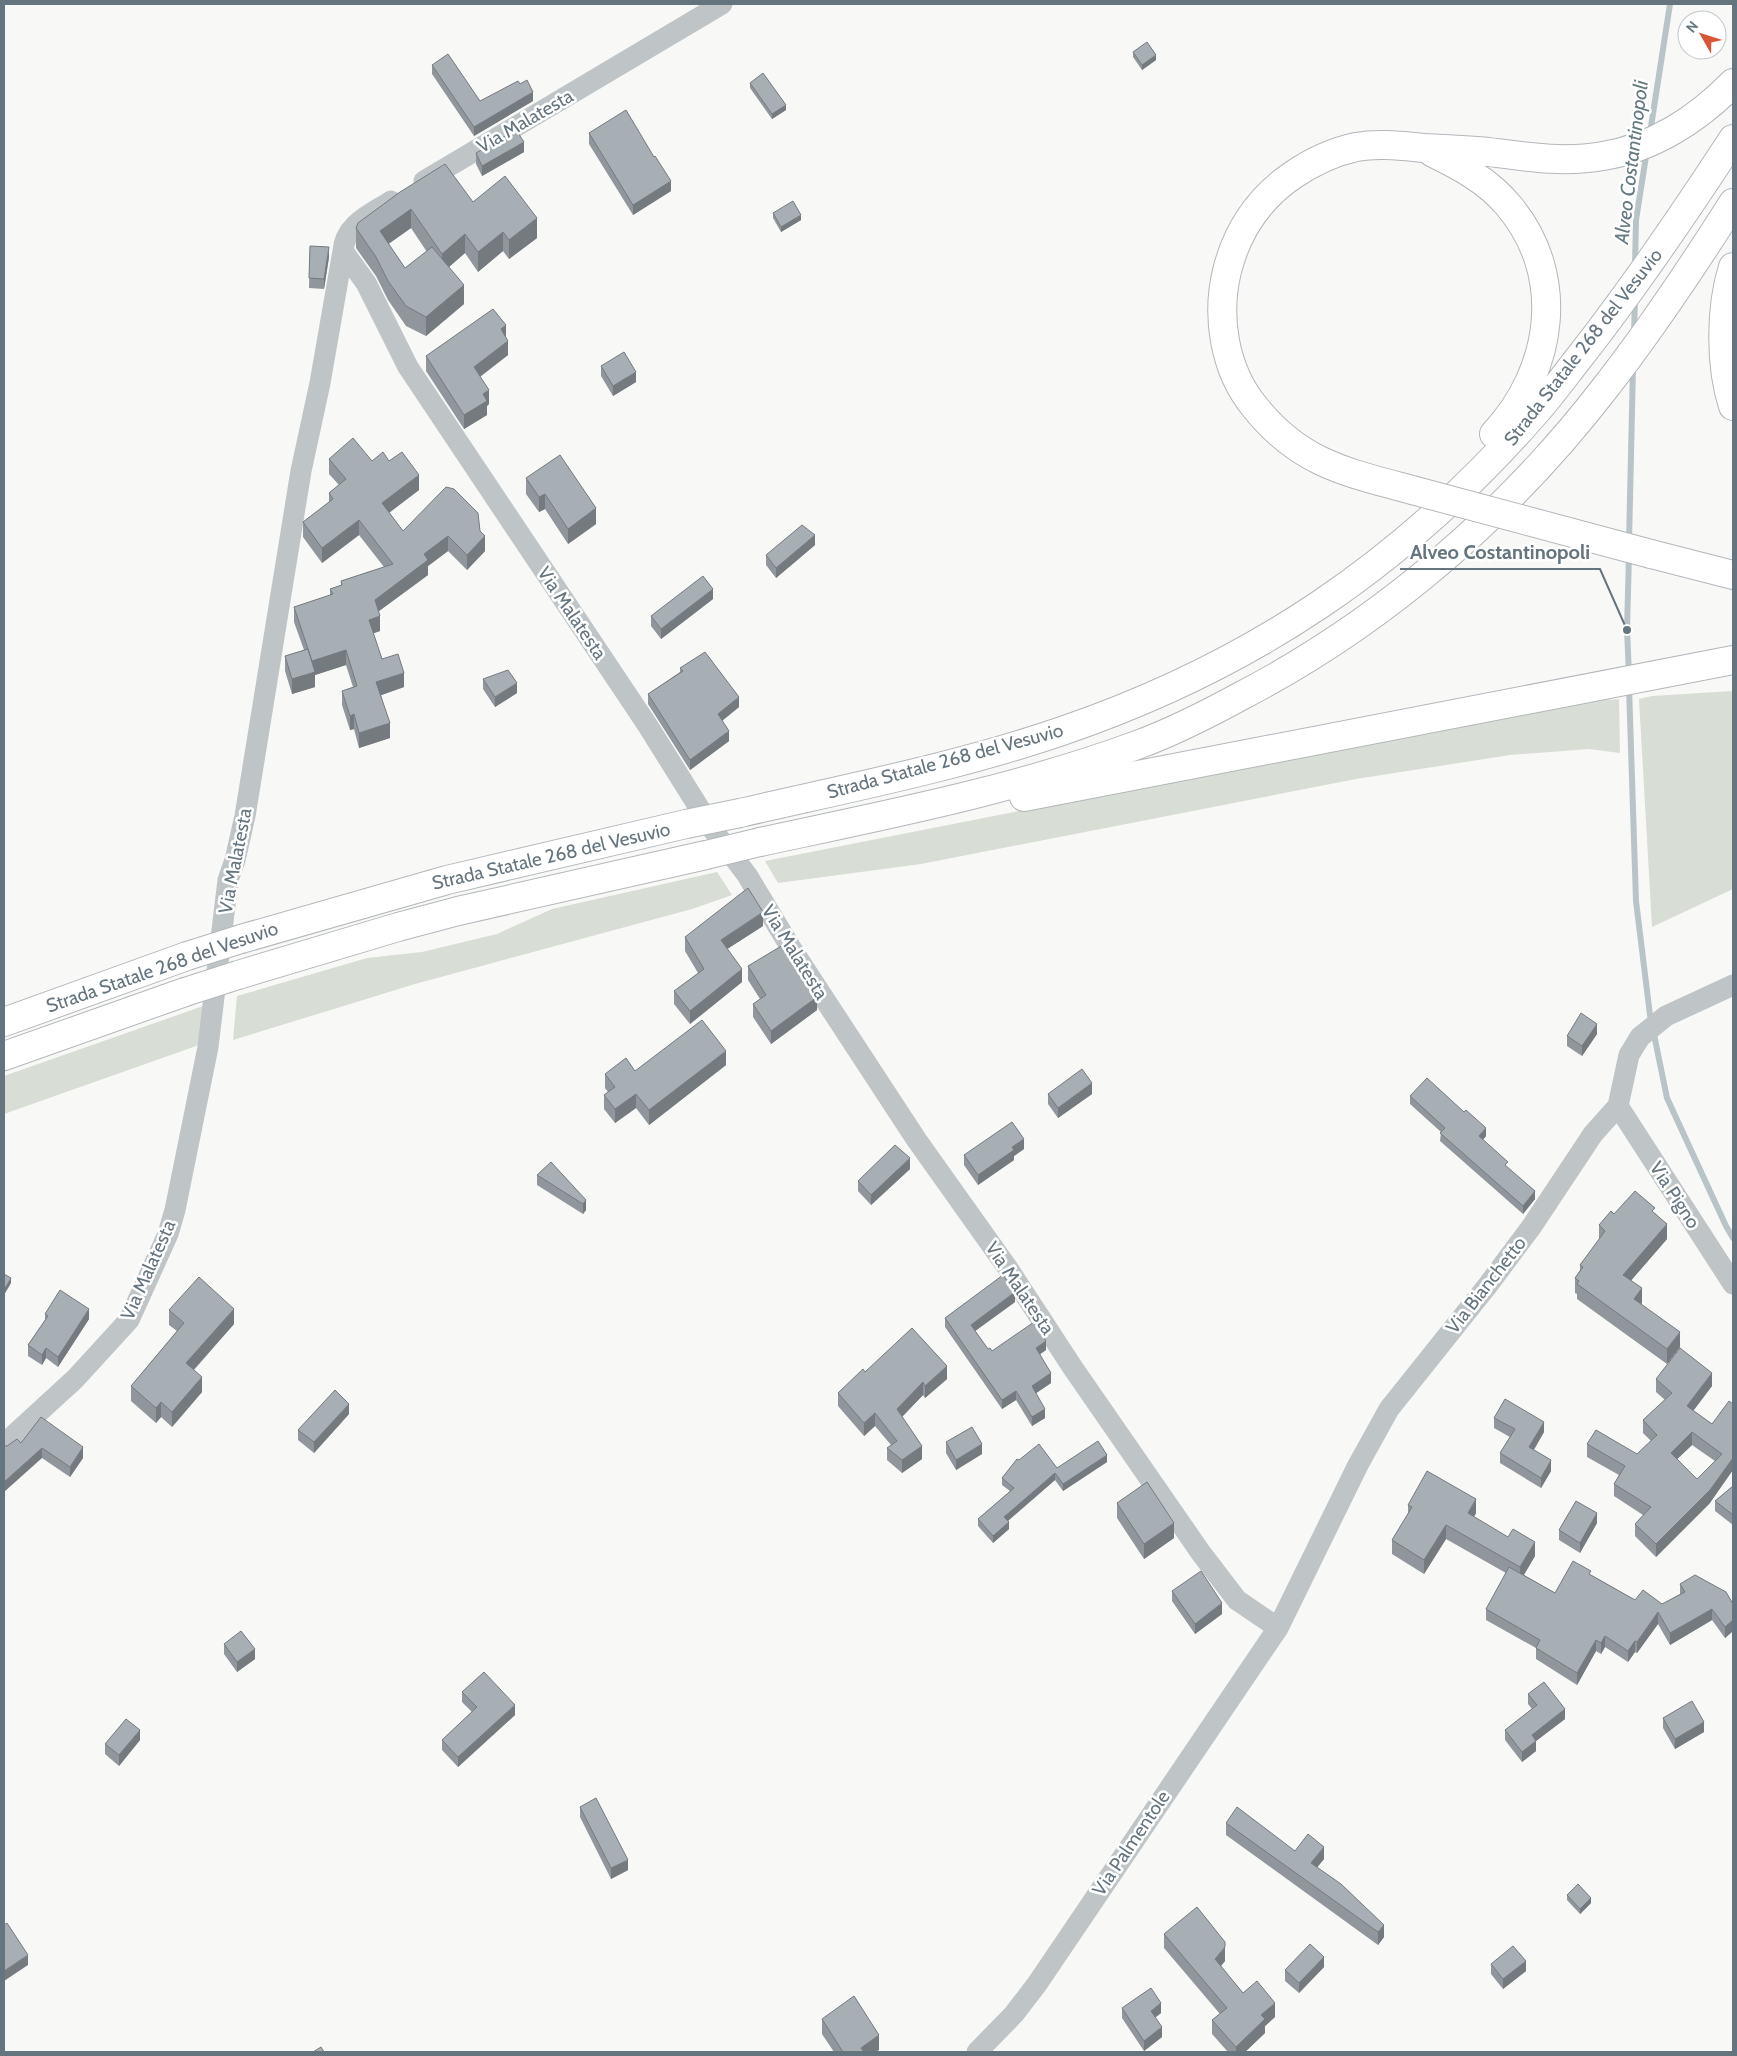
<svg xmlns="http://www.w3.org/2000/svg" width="1737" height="2056" font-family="Cabin,sans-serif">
  <rect width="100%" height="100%" fill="#f8f8f6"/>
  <path fill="#d8ddd5" d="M1733,691V889L1652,927L1639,699L1652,696Z
    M1608,695L1609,700L1619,699L1620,753L1589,749L1510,755L1356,779L921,864L778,883L765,861Z
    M717,872L732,895L692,909L415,984L233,1040L237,996L367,958L422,952L497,934L552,909Z
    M206,1005L199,1045L4,1114V1076Z"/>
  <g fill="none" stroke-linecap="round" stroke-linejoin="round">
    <path stroke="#b8c4c8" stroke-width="6" d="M1650,133L1670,4
      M1635,267L1636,220L1647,150
      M1634,334L1635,299
      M1629,542L1633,367
      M1629,674L1627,630L1629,554
      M1629,687L1636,901L1650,1015L1667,1098L1726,1226L1733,1238"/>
    <defs>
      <path id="highway" d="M1433,153C1460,166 1488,181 1508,205C1567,274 1554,370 1494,434
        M1733,267C1720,308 1720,366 1733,406
        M1412,490C1345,472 1299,463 1254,406C1224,369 1216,316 1227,271C1237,231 1259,198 1293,175C1312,162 1333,152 1356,147C1379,143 1402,146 1424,148C1446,149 1467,150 1489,152C1527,157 1564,163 1603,156C1653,148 1698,119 1733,83
        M1651,554L1733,575
        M1024,797L1733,660
        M740,813C848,788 957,767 1062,731C1252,666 1403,564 1535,413C1550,396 1564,377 1578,359C1634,288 1684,214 1733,139
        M760,842C886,815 1015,790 1137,745C1173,732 1208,714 1241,696C1383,622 1508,514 1605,388C1651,329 1693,266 1733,203
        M241,939L447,880L686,824
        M238,975L398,927L458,911L706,855
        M4,1022L187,956
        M4,1056L185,992"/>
    </defs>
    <use href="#highway" stroke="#b3b7ba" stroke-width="30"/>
    <path stroke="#bfc4c7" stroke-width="21" d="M424,181L722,4
      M391,201C371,214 345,224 343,251L366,283L408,367L648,726L713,830L747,875L791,948L916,1139L1007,1267L1073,1368L1201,1553L1237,1600L1278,1628
      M1618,1106L1733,1284
      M4,1444L75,1379L129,1320L168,1234L175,1210L208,1047L228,880L235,860L245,816L301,471L320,383L343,251
      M977,2052L1014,2014L1037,1984L1278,1628L1358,1465L1389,1409L1488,1285L1532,1226L1593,1134L1618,1106L1629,1055L1640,1037L1666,1016L1733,985"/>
    <use href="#highway" stroke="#fff" stroke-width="28"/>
    <defs>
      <path id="highway-bridge" d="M1412,490L1651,554
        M686,824L740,813
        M706,855L760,842
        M187,956L241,939
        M185,992L238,975"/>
    </defs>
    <use href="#highway-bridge" stroke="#b3b7ba" stroke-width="30" stroke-linecap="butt"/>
    <use href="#highway-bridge" stroke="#fff" stroke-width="28"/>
  </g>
  <path fill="#90969c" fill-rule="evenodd" d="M1133,52L1156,60L1142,70L1133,57Z
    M432,65L480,101L520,84L533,101L474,136L432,74Z
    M750,83L786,110L772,119L750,88Z
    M589,133L671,191L633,215L589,144Z
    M524,152L482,176L476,164V153Z
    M400,192L473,202L537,238L509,259L503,251L478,272L465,253L449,267L464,304L426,336L406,326L388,300L376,276L356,248V228ZM411,228L427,252L405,268L388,244Z
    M773,213L801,220L781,232L773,218Z
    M310,246L329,257L324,289L309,288Z
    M506,338L508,355L480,377L489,404L487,406V415L464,429L426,371V356Z
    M601,366L636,382L613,396L601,376Z
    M329,459L372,461H389L419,490L389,513L403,531H480L485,551L467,570L448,551L428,566V575L379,611L380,631L373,633L382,659L404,687L381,695L390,738L359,748L354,729L350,730L342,705V691L353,687L346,665L315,675V687L292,694L285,671V656L304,650L294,622V607L330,596V589L341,585V581L384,567L359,535L322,563L303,537V522L329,502V493L339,485L329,474Z
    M526,478L596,524L568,544L545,509L539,512L526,494Z
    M815,545L776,578L766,565V555Z
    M713,599L661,639L651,626V616Z
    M680,668L739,707L722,721L729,741L690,770L648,704V694L680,672Z
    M483,679L517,693L495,707L483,689Z
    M763,926L727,949L742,982L690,1024L674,1004V991L698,973L685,951V937Z
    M748,966L817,1010L771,1044L753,1017V1004L760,999L748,980Z
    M1597,1034L1582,1056L1567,1046V1036Z
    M726,1065L649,1125L636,1108L615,1123L604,1109V1095L608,1092L605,1088V1074Z
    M1048,1094H1092L1058,1118L1048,1104Z
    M1410,1096L1486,1136L1483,1140L1535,1199L1523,1214L1440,1141L1441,1132L1410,1104Z
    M1024,1149L1014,1156V1160L978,1185L964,1165V1155Z
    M910,1169L871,1205L858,1191V1181Z
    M537,1175L586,1200V1210L583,1214L537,1185Z
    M1655,1213L1667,1239L1631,1280L1642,1303L1641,1304L1680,1347L1667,1364L1577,1299V1294L1575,1293V1278L1580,1270V1265L1599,1240V1225L1614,1214Z
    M1015,1302L975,1331L988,1349L992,1351L1046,1350L1040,1354L1051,1383L1036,1393L1045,1418L1032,1426L1016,1400L1002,1409L945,1327V1318Z
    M169,1310L234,1324L194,1370L202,1392L172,1427L161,1417L156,1423L131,1401V1386L177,1331L169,1325Z
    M45,1314L89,1319L58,1367L46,1358L42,1365L28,1356V1345L45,1320Z
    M865,1372L947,1379L925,1398L923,1395L902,1417L922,1459L902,1473L887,1460V1448L891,1445L875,1426L864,1436L838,1406V1393Z
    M1656,1379L1712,1386L1693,1411L1712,1424L1733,1404L1710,1503L1656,1557L1635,1536V1524L1643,1515L1614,1496V1484L1619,1475L1587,1457V1444L1637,1454L1651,1441L1643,1433V1420L1665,1400L1656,1392ZM1692,1445L1715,1461L1697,1479L1677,1459Z
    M349,1414L314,1453L298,1440V1430Z
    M1494,1418L1544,1432L1534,1450L1551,1471L1541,1488L1500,1463V1453L1510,1437L1494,1428Z
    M946,1442L982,1454L956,1470L946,1453Z
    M21,1443L83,1458L70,1477L42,1458L7,1446Z
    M1019,1460L1057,1468L1107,1462L1063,1491L1055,1480L1008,1521L1009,1529L993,1543L978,1526V1519L1010,1491L1002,1485V1478Z
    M1733,1486V1525L1715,1511V1501Z
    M1117,1503L1174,1538L1144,1559L1117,1518Z
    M1408,1505L1476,1513L1474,1517L1535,1556L1524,1575L1555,1593L1591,1575L1635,1600L1662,1604L1680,1594V1584L1733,1604V1631L1725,1638L1712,1620L1670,1645L1658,1624L1637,1653L1635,1652L1628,1662L1605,1647L1601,1654L1596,1651L1577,1685L1536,1659V1648L1486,1620V1609L1506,1573L1446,1539L1424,1574L1392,1554V1540L1408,1514Z
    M1597,1523L1580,1553L1559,1540V1530Z
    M1172,1591L1222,1614L1195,1634L1172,1601Z
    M224,1644L255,1659L237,1672L224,1654Z
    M462,1692L515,1715L458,1767L442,1750V1740L472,1712L462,1702Z
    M1528,1694L1565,1719L1536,1741V1751L1522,1762L1505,1740V1730L1532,1709L1528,1704Z
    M1663,1718L1704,1732L1675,1749L1663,1728Z
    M140,1740L119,1766L105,1754V1744Z
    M580,1807L628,1870L611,1879L580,1817Z
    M1226,1823L1295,1851L1324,1859L1317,1867L1384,1937L1378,1945L1226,1835Z
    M1567,1895L1591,1903L1580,1914L1567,1900Z
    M1164,1934L1225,1961L1221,1966L1243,1993L1275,2017L1265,2026V2033L1245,2052H1228L1212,2034V2020L1220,2014L1164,1948Z
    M1491,1964L1526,1971L1503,1989L1491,1974Z
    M1324,1967L1299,1993L1285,1981V1970Z
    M1122,2008L1161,2013L1155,2017L1162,2037L1144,2051L1122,2018Z
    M822,2019L879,2050L875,2052H834L822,2034Z"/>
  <path fill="#757a7f" d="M1156,55V60L1142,70V65Z
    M533,92V101L474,136V127Z
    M786,105V110L772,119V114Z
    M524,142V152L482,176V166Z
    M671,181V191L633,215V205Z
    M411,209V228L380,250V231Z
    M801,215V220L781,232V227Z
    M537,218V238L509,259V240Z
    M503,232V251L478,272V252Z
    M465,234V253L442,273V254Z
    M329,247V257L324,289V279Z
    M464,285V304L426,336V317Z
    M506,325V339L501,329Z
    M508,341V355L474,381V367Z
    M636,372V382L613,396V386Z
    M489,390V404L487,406V415L464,429V415L483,394Z
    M419,475V490L382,518V503Z
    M545,494V509L539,512V497Z
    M596,508V524L568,544V529Z
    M359,520V535L322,563V548Z
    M815,535V545L776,578V568Z
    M448,536V551L428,566V575L375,614V600L424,554Z
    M485,536V551L467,570V555Z
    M713,589V599L661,639V629Z
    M380,616V631L369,635V620Z
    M346,650V665L315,675V687L292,694V679L312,661Z
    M404,673V687L376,697V682Z
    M517,683V693L495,707V697Z
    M739,697V707L718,724V714Z
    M354,714V729L350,730V716Z
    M390,723V738L359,748V733Z
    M729,731V741L690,770V760Z
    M763,912V926L721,953V940Z
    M742,969V982L690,1024V1011Z
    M817,997V1010L771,1044V1031Z
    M1597,1024V1034L1582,1056V1046Z
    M726,1051V1065L649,1125V1110Z
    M1092,1083V1094L1058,1118V1108Z
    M636,1094V1108L615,1123V1109Z
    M1486,1128V1136L1479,1144V1136Z
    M1024,1139V1149L1014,1156V1160L978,1185V1175L1012,1147Z
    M910,1158V1169L871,1205V1195Z
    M1535,1191V1199L1523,1214V1206Z
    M586,1200V1210L583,1214V1204Z
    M1667,1224V1239L1623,1290V1275Z
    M11,1278V1283L4,1295V1290Z
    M1642,1288V1303L1634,1314V1299Z
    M1015,1292V1302L971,1334V1325Z
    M89,1309V1319L58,1367V1357Z
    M234,1309V1324L186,1378V1363Z
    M1680,1332V1347L1667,1364V1349Z
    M1046,1341V1350L1036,1357V1348Z
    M46,1348V1358L42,1365V1355Z
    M947,1366V1379L925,1398V1386Z
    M1051,1373V1383L1032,1396V1386Z
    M1712,1373V1386L1687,1419V1406Z
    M202,1377V1392L172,1427V1412Z
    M923,1382V1395L897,1422V1409Z
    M1016,1391V1400L1002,1409V1400Z
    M161,1402V1417L156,1423V1408Z
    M349,1404V1414L314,1453V1442Z
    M1045,1409V1418L1032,1426V1417Z
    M875,1413V1426L864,1436V1423Z
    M1544,1422V1432L1529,1457V1447Z
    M1692,1432V1445L1671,1465V1453Z
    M982,1444V1454L956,1470V1460Z
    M922,1446V1459L902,1473V1460Z
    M83,1447V1458L70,1477V1467Z
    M42,1448V1458L4,1492V1482Z
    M1107,1455V1462L1063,1491V1484Z
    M1733,1458V1470L1710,1503L1656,1557V1544Z
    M1551,1460V1471L1541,1488V1478Z
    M1055,1473V1480L1004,1524V1517Z
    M1476,1499V1513L1468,1527V1513Z
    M1597,1513V1523L1580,1553V1543Z
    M1009,1522V1529L993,1543V1536Z
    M1174,1523V1538L1144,1559V1544Z
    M1446,1525V1539L1424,1574V1560Z
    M1535,1542V1556L1520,1581V1567Z
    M1222,1603V1614L1195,1634V1624Z
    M1712,1609V1620L1670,1645V1633Z
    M1658,1612V1624L1637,1653V1642Z
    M1733,1620V1631L1725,1638V1627Z
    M1605,1636V1647L1601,1654V1643Z
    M1596,1640V1651L1577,1685V1673Z
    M1635,1641V1652L1628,1662V1651Z
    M255,1649V1659L237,1672V1662Z
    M515,1705V1715L458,1767V1757Z
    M1565,1709V1719L1536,1741V1751L1522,1762V1752L1532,1735Z
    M1704,1722V1732L1675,1749V1739Z
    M140,1730V1740L119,1766V1755Z
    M1324,1847V1859L1311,1875V1863Z
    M628,1860V1870L611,1879V1868Z
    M1591,1898V1903L1580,1914V1909Z
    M1384,1925V1937L1378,1945V1932Z
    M1225,1947V1961L1215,1973V1959Z
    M28,1955V1965L4,1981V1971Z
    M1324,1957V1967L1299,1993V1983Z
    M1526,1961V1971L1503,1989V1979Z
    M1161,2003V2013L1151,2021V2011Z
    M1275,2003V2017L1265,2026V2033L1245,2052H1236V2047L1261,2015Z
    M1162,2027V2037L1144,2051V2041Z
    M879,2035V2050L875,2052H861V2048Z"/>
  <path fill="#a7afb5" stroke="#757a7f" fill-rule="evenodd" d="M1147,42L1156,55L1142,65L1133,52Z
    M448,54L480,101L518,81L520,84L527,80L533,92L474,127L432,65Z
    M763,73L786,105L772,114L750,83Z
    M626,110L654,157L655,156L671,181L633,205L589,133Z
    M516,130L524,142L482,166L476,153Z
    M445,164L473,202L505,176L537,218L509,240L503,232L478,252L465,234L442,254L411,209L380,231L405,268L432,247L464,285L426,317L406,306L388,281L376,257L356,228L358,223L400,192Z
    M793,201L801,215L781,227L773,213Z
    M310,246L329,247L324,279L309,278Z
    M493,309L506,325L501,329L508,341L474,367L489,390L483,394L487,401L464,415L426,356Z
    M624,352L636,372L613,386L601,366Z
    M353,438L372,461L383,452L389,461L402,452L419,475L382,503L403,531L446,487L454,489L478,513L480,531L485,536L467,555L448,536L424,554L428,560L375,600L380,616L369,620L382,659L398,654L404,673L376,682L390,723L359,733L354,714L350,716L342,691L357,686L346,650L312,661L294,607L333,594L330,589L342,585L341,581L393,564L359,520L322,548L303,522L333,499L329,493L346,479L329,459Z
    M560,455L596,508L568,529L545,494L539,497L526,478Z
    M802,525L815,535L776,568L766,555Z
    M703,576L713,589L661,629L651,616Z
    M308,649L315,672L292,679L285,656Z
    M705,652L739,697L718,714L729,731L690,760L648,694L683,671L680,668Z
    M508,670L517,683L495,697L483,679Z
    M748,888L763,912L721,940L742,969L690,1011L674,991L704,969L685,937Z
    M783,945L817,997L771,1031L753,1004L766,995L748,966Z
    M1581,1013L1597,1024L1582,1046L1567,1036Z
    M702,1020L726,1051L649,1110L636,1094L615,1109L604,1095L615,1087L605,1074L626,1058L635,1071Z
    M1082,1069L1092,1083L1058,1108L1048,1094Z
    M1427,1078L1464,1112L1466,1110L1486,1128L1479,1136L1508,1162L1505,1165L1535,1191L1523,1206L1440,1133L1445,1128L1410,1096Z
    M1012,1122L1024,1139L1012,1147L1014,1150L978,1175L964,1155Z
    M895,1145L910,1158L871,1195L858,1181Z
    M551,1162L586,1200L583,1204L537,1175Z
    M1635,1191L1655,1208L1652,1211L1667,1224L1623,1275L1642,1288L1634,1299L1680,1332L1667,1349L1577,1284L1579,1281L1575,1278L1583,1267L1580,1265L1605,1231L1599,1225L1611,1211L1614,1214Z
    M4,1274L11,1278L4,1290Z
    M1003,1275L1015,1292L971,1325L988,1349L990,1348L992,1351L1034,1322L1046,1341L1036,1348L1051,1373L1032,1386L1045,1409L1032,1417L1016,1391L1002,1400L945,1318Z
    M199,1277L234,1309L186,1363L202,1377L172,1412L161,1402L156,1408L131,1386L184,1323L169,1310Z
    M60,1290L89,1309L58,1357L46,1348L42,1355L28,1345L48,1316L45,1314Z
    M912,1328L947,1366L925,1386L923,1382L897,1409L922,1446L902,1460L887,1448L897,1441L875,1413L864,1423L838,1393L863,1369L865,1372Z
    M1680,1348L1712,1373L1687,1406L1712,1424L1729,1401L1733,1404V1458L1710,1490L1656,1544L1635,1524L1651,1507L1614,1484L1625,1466L1587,1444L1596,1430L1637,1454L1657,1435L1643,1420L1672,1393L1656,1379ZM1692,1432L1722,1454L1697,1479L1671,1453Z
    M335,1390L349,1404L314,1442L298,1430Z
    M1505,1399L1544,1422L1529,1447L1551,1460L1541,1478L1500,1453L1515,1429L1494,1418Z
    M41,1417L83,1447L70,1467L42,1448L4,1482V1446H7L17,1439L21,1443Z
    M972,1427L982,1444L956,1460L946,1442Z
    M1098,1441L1107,1455L1063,1484L1055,1473L1004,1517L1009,1522L993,1536L978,1519L1014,1488L1002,1478L1017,1459L1019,1460L1039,1444L1057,1468Z
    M1427,1471L1476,1499L1468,1513L1508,1537L1513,1529L1535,1542L1520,1567L1446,1525L1424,1560L1392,1540L1412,1507L1408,1505Z
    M1147,1482L1174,1523L1144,1544L1117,1503Z
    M1733,1486V1515L1715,1501Z
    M1576,1501L1597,1513L1580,1543L1559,1530Z
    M1573,1561L1591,1571L1589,1574L1635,1600L1643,1590L1662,1604L1685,1592L1680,1584L1695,1575L1726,1592L1733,1604V1620L1725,1627L1712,1609L1670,1633L1658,1612L1637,1642L1635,1641L1628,1651L1605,1636L1601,1643L1596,1640L1577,1673L1536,1648L1540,1640L1486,1609L1509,1567L1555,1593Z
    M1201,1571L1222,1603L1195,1624L1172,1591Z
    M241,1631L255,1649L237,1662L224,1644Z
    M484,1672L515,1705L458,1757L442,1740L477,1707L462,1692Z
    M1544,1682L1565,1709L1532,1735L1536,1741L1522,1752L1505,1730L1537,1705L1528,1694Z
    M1692,1701L1704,1722L1675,1739L1663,1718Z
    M126,1719L140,1730L119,1755L105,1744Z
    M596,1798L628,1860L611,1868L580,1807Z
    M1237,1807L1295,1851L1308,1834L1324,1847L1311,1863L1341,1884L1384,1925L1378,1932L1226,1823Z
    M1578,1884L1591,1898L1580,1909L1567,1895Z
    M1197,1907L1225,1942V1947L1215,1959L1243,1993L1257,1981L1275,2003L1261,2015L1265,2019L1236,2047L1212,2020L1227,2008L1164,1934Z
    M7,1923L28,1955L4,1971V1925Z
    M1310,1944L1324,1957L1299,1983L1285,1970Z
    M1513,1946L1526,1961L1503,1979L1491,1964Z
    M1151,1988L1161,2003L1151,2011L1162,2027L1144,2041L1122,2008Z
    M854,1996L879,2035L861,2048L864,2052H843L822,2019Z
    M321,2047L324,2052H313Z"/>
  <g text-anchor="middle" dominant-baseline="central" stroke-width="5" stroke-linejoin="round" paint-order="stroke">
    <g font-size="19" fill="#65757f" stroke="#fff">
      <text transform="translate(525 121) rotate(-30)">Via Malatesta</text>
      <text transform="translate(1583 347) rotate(-52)">Strada Statale 268 del Vesuvio</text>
      <text transform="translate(572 613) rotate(56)">Via Malatesta</text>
      <text transform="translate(945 761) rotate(-15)">Strada Statale 268 del Vesuvio</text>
      <text transform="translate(551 856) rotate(-13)">Strada Statale 268 del Vesuvio</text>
      <text transform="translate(235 861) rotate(-79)">Via Malatesta</text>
      <text transform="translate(795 952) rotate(58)">Via Malatesta</text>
      <text transform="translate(162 967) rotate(-19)">Strada Statale 268 del Vesuvio</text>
      <text transform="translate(1675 1195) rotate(57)">Via Pigno</text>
      <text transform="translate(148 1270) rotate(-66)">Via Malatesta</text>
      <text transform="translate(1486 1285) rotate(-52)">Via Bianchetto</text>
      <text transform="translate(1020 1288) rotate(56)">Via Malatesta</text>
      <text transform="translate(1131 1843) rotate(-56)">Via Palmentole</text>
    </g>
    <g font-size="20" font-style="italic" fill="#657a80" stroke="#fff">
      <text transform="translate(1631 162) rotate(-83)">Alveo Costantinopoli</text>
    </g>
  </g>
  <path fill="none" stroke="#65757f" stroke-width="2" d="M1627 630L1600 569H1400"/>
  <circle fill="#65757f" stroke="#fff" stroke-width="2" cx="1627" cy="630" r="5"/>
  <g font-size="20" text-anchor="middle" font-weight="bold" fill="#65757f" stroke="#fff" stroke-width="5" stroke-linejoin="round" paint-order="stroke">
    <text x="1500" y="559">Alveo Costantinopoli</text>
  </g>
  <rect width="1737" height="2056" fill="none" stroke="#65757f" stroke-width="10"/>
  <g transform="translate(1702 35) rotate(309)"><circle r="24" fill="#ffffff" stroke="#c1c8cc"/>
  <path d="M0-4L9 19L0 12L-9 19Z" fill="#d85536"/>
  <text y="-8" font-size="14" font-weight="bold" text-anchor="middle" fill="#65757f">N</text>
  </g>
</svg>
